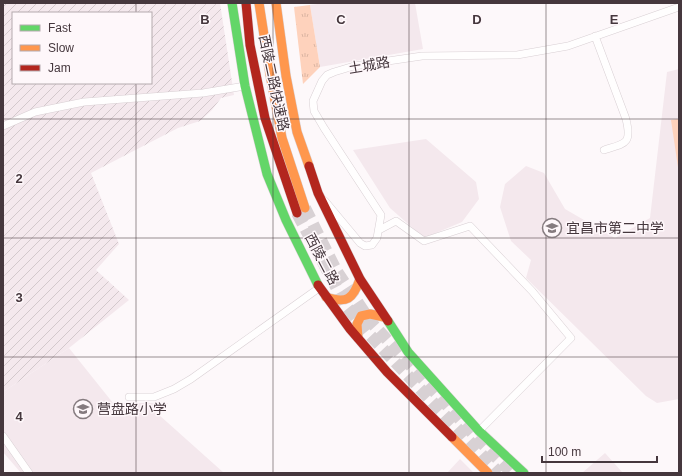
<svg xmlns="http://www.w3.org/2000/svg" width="682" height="476" font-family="Helvetica,'Noto Sans SC',sans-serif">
  <defs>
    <pattern id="industrial-furrows" width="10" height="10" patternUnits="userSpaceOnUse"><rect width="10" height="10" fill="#f4e8ed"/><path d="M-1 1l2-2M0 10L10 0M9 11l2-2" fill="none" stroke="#d3c8cc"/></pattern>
    <pattern id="park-tufts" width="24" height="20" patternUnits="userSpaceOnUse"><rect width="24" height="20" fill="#fed2bc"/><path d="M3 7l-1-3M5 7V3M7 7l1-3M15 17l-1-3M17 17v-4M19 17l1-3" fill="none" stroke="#dbb5a2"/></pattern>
  </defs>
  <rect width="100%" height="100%" fill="#fdf8fa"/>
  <path fill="#f4e8ed" d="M325,3H415L423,49L320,67L310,5Z
    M679,69V399L657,403L646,396L526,278L531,260L511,241L500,207L505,184L526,166L544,173L565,209L615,238L650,218L667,72Z
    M426,139L476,182L479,199L462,222L424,238L390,208L353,150Z
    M69,348L113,403H168L158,414L224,473H21L3,452V392Z
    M605,453L623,473H582Z
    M460,459L474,473H447Z"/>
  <path fill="url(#industrial-furrows)" fill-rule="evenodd" d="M3,3H220L234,95L221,98L212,110L200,121L178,128L91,173L119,244L96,270L129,300L69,348L3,392ZM13,13H151V83H13Z"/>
  <path fill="url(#park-tufts)" d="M310,5L320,67L303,84L294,7Z"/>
  <path fill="#fed2bc" d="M679,119V174L671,120Z"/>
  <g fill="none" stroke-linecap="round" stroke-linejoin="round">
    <path stroke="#d8d1d4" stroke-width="12" stroke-dasharray="12 6" stroke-linecap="butt" d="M305,208L336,270L370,321L475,436L512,473
      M297,213L346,306L368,333L499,473"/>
    <defs>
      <path id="street" d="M595,36L626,119C632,144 626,143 604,150
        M3,126L35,112L84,102L203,93L245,86
        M325,201L360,243L365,246L372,245L377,238L381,215L324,128L314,111L313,101L322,81L327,75L334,72L354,66L422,56L517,55L568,46L679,7
        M379,230L396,221L424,241L470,226L532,291L571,338L479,431
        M129,397H154L174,389L191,379L319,288
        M3,436L29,473"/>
      <path id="fast" d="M232,3L245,86L267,174L286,220L318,285
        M388,321L408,352L479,431L524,473"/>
      <path id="slow" d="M259,3L270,74L282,138L305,208
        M276,3L286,76L297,132L309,166
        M326,297C347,304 353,299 360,279
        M358,338L357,324L361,316L370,314L384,317
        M452,437L488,473"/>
      <path id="jam" d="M246,3L250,45L265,118L297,213
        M309,166L318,193L360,279L388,321
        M318,285L350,329L387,372L452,437"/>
    </defs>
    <use href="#street" stroke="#d9d0d4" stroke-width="8"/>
    <use href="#fast" stroke="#d9d0d4" stroke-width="10"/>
    <use href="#slow" stroke="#d9d0d4" stroke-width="10"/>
    <use href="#jam" stroke="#d9d0d4" stroke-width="10"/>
    <use href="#street" stroke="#fffefe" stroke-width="7"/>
    <use href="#fast" stroke="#63d668" stroke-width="9"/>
    <use href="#slow" stroke="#ff974d" stroke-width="9"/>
    <use href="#jam" stroke="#b3261e" stroke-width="9"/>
  </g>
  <path fill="none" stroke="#45373d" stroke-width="1" stroke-opacity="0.55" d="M136,3V13M273,3V473M409,3V473M546,3V473M136,83V473M3,119H679M3,238H679M3,357H679"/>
  <defs>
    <symbol id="school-ring" viewBox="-11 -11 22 22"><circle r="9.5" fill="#fef7fa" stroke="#857b7f" stroke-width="1.5"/><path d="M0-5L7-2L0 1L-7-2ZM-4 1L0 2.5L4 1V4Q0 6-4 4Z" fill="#857b7f"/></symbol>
  </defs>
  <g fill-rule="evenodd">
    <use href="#school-ring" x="541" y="217" width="22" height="22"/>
    <use href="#school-ring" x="72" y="398" width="22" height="22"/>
  </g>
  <g text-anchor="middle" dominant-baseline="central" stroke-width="3" stroke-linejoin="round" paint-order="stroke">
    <g font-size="14" fill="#45373d" stroke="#fef7fa">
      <text transform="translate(369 65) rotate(-10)">土城路</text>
      <text transform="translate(274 83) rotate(78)">西陵二路快速路</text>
      <text transform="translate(322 259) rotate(62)">西陵二路</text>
    </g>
    <g font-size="14" fill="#45373d" stroke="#fef7fa" text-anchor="start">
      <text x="566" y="228">宜昌市第二中学</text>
      <text x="97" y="409">营盘路小学</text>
    </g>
  </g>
  <g font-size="13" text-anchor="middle" font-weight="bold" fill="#45373d" stroke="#fef7fa" stroke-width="3" stroke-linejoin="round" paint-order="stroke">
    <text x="205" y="24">B</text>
    <text x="341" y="24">C</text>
    <text x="477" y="24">D</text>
    <text x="614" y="24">E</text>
    <text x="19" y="183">2</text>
    <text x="19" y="302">3</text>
    <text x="19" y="421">4</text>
  </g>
  <rect width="682" height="476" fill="none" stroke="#45373d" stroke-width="8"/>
  <rect x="12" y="12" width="140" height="72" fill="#fef7fa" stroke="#b4aaae"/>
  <rect x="20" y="25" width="20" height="6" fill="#63d668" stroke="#b4aaae"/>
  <text x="48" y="32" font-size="12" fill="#45373d">Fast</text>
  <rect x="20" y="45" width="20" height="6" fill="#ff974d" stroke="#b4aaae"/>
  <text x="48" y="52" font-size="12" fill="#45373d">Slow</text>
  <rect x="20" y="65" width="20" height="6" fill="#b3261e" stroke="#b4aaae"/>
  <text x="48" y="72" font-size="12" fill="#45373d">Jam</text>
  <path d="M542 456v6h115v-6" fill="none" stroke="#45373d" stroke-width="2"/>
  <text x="548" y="456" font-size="12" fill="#45373d" stroke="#fef7fa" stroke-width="3" paint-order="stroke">100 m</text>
</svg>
